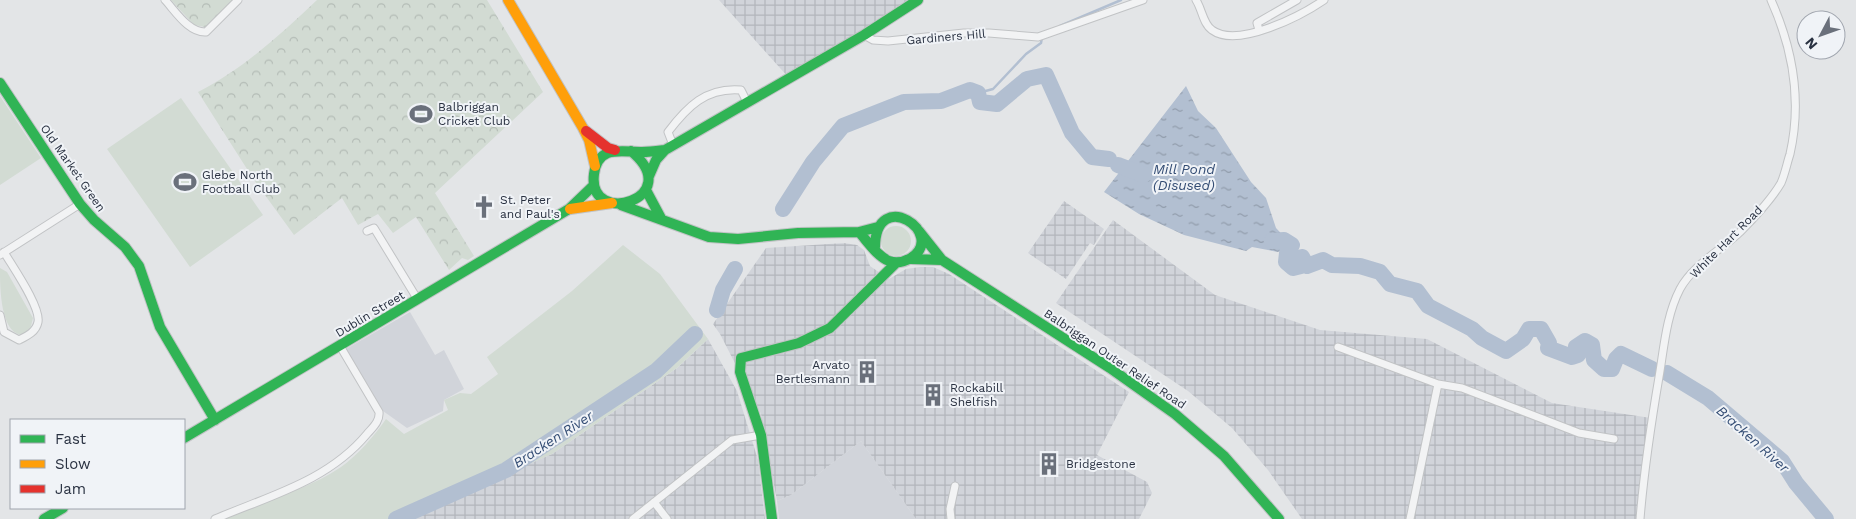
<svg xmlns="http://www.w3.org/2000/svg" width="1856" height="519" font-family="'Work Sans',sans-serif">
  <defs>
    <pattern id="industrial-grid" width="8" height="8" patternUnits="userSpaceOnUse" patternTransform="scale(1.25)"><rect width="8" height="8" fill="#d1d4da"/><path d="M0 4h8M4 0v8" fill="none" stroke="#b3b6bc"/></pattern>
    <pattern id="park-crowns" width="20" height="18" patternUnits="userSpaceOnUse" patternTransform="scale(1.25)"><rect width="20" height="18" fill="#d2dbd3"/><path d="M2 6a3 3 0 1 1 6 0M12 15a3 3 0 1 1 6 0" fill="none" stroke="#b4bcb6"/></pattern>
    <pattern id="water-ripples" width="26" height="14" patternUnits="userSpaceOnUse" patternTransform="scale(1.25)"><rect width="26" height="14" fill="#b2bfd1"/><path d="M2 4q2-2 4 0t4 0M15 11q2-2 4 0t4 0" fill="none" stroke="#919cab"/></pattern>
  </defs>
  <rect width="100%" height="100%" fill="#e3e5e7"/>
  <path fill="#d1d4da" d="M410,312L435,355L444,350L464,389L444,400L443,411L407,428L383,411L346,349Z
    M861,441L916,519H779L777,501L791,495Z"/>
  <path fill="url(#industrial-grid)" d="M719,0H918L789,78Z
    M1064,201L1104,229L1094,245L1090,243L1066,279L1028,253Z
    M1113,220L1215,295L1320,330L1427,339L1552,403L1651,418L1637,519H1302L1268,470L1232,428L1188,391L1056,303Z
    M844,243L857,245L864,250L870,266L889,279L906,269L920,267H933L949,274L1129,392L1097,455L1147,482L1152,493L1139,519H916L861,441L791,495L777,501L761,414L720,334L713,324L766,248Z
    M708,339L737,391L758,460L765,519H416L413,514L552,454L677,368Z"/>
  <path fill="#d2dbd3" d="M0,96L41,158L0,185Z
    M181,98L263,215L190,267L107,149Z
    M881 241a15 15 0 1 1 30 0a15 15 0 1 1-30 0Z
    M623,245L660,274L708,339L677,368L552,454L414,514L416,519H222C261,501 306,491 341,467C357,456 375,435 386,419L404,434L448,410L444,400L460,393L471,394L498,374L487,357L572,291Z
    M0,268L7,272L33,318L30,330L23,335C0,334 0,286 0,268Z"/>
  <path fill="url(#park-crowns)" d="M171,0H234L205,27L194,25Z
    M317,0H487L543,92L435,193L474,256L468,260L462,258L449,270L416,217L393,233L378,214L358,225L342,198L294,235L254,180L198,92C242,70 281,34 317,0Z"/>
  <path fill="url(#water-ripples)" d="M1186,86L1198,111L1216,128L1251,182L1266,198L1276,228L1292,245L1278,252L1252,247L1246,251L1184,235L1139,214L1104,192Z"/>
  <g fill="none" stroke-linecap="round" stroke-linejoin="round">
    <path stroke="#b2bfd1" stroke-width="2.5" d="M1060,26L1121,0
      M978,93L993,89L1026,54L1041,43L1042,37"/>
    <path stroke="#b2bfd1" stroke-width="16" d="M1118,165L1144,175
      M783,209L813,162L843,126L904,102L941,101L970,90L978,93L980,102L997,104L1027,79L1046,75L1072,133L1092,157L1109,159
      M1272,241L1284,240L1292,245L1287,253L1286,262L1293,268L1301,266L1302,257L1307,266L1323,260L1332,265L1360,266L1380,272L1390,284L1417,291L1428,306L1472,329L1482,338L1506,351L1523,339L1529,329H1541L1549,343L1548,348L1572,357L1578,355L1576,347L1585,341L1592,345L1594,360L1604,369H1612L1616,359L1621,354L1652,369
      M717,310L723,290L735,269
      M1667,373L1708,398L1782,461L1796,483L1826,519
      M396,519L506,470L656,371L695,334"/>
    <defs>
      <path id="street" d="M165,0C176,12 189,33 206,32L238,0
        M1196,0C1202,9 1203,24 1212,30C1238,49 1302,15 1324,0
        M1259,30L1257,23L1297,0
        M864,35L873,40L888,41L964,33H989L1038,37L1143,0
        M673,145L668,132C687,107 706,87 741,90L747,102
        M367,231L374,228L418,300
        M0,255L80,204
        M0,315L4,332L19,340C27,336 36,332 38,322C41,307 12,266 4,252
        M1338,347L1438,384L1410,519
        M1438,384L1462,388L1579,433L1614,439
        M654,502L667,519
        M215,519C269,496 328,481 367,434C373,427 380,421 379,412L340,346
        M633,519L732,440L761,435
        M951,519L950,509L955,486
        M1640,519C1644,471 1651,424 1659,377C1664,348 1666,316 1680,289C1693,265 1721,250 1740,232C1754,218 1771,200 1781,183C1785,174 1787,163 1790,154C1802,101 1793,49 1771,0"/>
      <path id="fast" d="M0,83L80,204L94,220L125,247L139,266L160,327L215,420
        M631,151C688,198 587,229 594,174C598,144 622,152 642,152C650,152 657,151 665,150
        M649,176L656,160L665,150L864,35L918,0
        M646,190L662,220
        M621,205L709,237L738,239L798,233L859,232L878,227
        M919,231L942,260L1110,368L1175,414L1224,456L1279,519
        M859,232C868,242 877,256 889,261C897,264 904,262 911,258C948,234 876,185 875,247
        M911,259L942,260
        M184,438L569,209L594,185
        M44,519L63,508
        M772,519L761,435L740,372L741,358L799,343L830,328L896,263"/>
      <path id="slow" d="M508,0L583,128L589,140L595,166
        M570,209L612,203"/>
      <path id="jam" d="M586,131L608,148L615,150"/>
    </defs>
    <use href="#street" stroke="#c1c3c5" stroke-width="9"/>
    <use href="#fast" stroke="#c1c3c5" stroke-width="12"/>
    <use href="#slow" stroke="#c1c3c5" stroke-width="12"/>
    <use href="#jam" stroke="#c1c3c5" stroke-width="12"/>
    <use href="#street" stroke="#f2f3f4" stroke-width="7"/>
    <use href="#fast" stroke="#30b455" stroke-width="10"/>
    <use href="#slow" stroke="#ff9f0a" stroke-width="10"/>
    <use href="#jam" stroke="#e5322d" stroke-width="10"/>
  </g>
  <defs>
    <symbol id="stadium-bare" viewBox="-9 -9 18 18"><path d="M0-5a6.5 5 0 1 0 0 10a6.5 5 0 1 0 0-10ZM-3.5-1.8h7v3.6h-7Z" fill="#6a707b" stroke="#f0f3f7" stroke-width="2.5" paint-order="stroke"/></symbol>
    <symbol id="church-bare" viewBox="-9 -9 18 18"><path d="M-1.2-6h2.4v3.5h3.3v2.4h-3.3V6h-2.4V-.1h-3.3v-2.4h3.3Z" fill="#6a707b" stroke="#f0f3f7" stroke-width="2.5" paint-order="stroke"/></symbol>
    <symbol id="building-bare" viewBox="-9 -9 18 18"><path d="M-4-6H4V6H1V3H-1V6H-4ZM-2.5-4.3h1.7v1.8h-1.7ZM.8-4.3h1.7v1.8H.8ZM-2.5-1h1.7V.8h-1.7ZM.8-1h1.7V.8H.8Z" fill="#6a707b" stroke="#f0f3f7" stroke-width="2.5" paint-order="stroke"/></symbol>
  </defs>
  <g fill-rule="evenodd">
    <use href="#stadium-bare" x="405" y="98" width="32" height="32"/>
    <use href="#stadium-bare" x="169" y="166" width="32" height="32"/>
    <use href="#church-bare" x="468" y="191" width="32" height="32"/>
    <use href="#building-bare" x="851" y="356" width="32" height="32"/>
    <use href="#building-bare" x="917" y="379" width="32" height="32"/>
    <use href="#building-bare" x="1033" y="448" width="32" height="32"/>
  </g>
  <g text-anchor="middle" dominant-baseline="central" stroke-width="4" stroke-linejoin="round" paint-order="stroke">
    <g font-size="12" fill="#293141" stroke="#f0f3f7">
      <text transform="translate(946 37) rotate(-5)">Gardiners Hill</text>
      <text transform="translate(73 168) rotate(55)">Old Market Green</text>
      <text transform="translate(1726 242) rotate(-45)">White Hart Road</text>
      <text transform="translate(370 314) rotate(-31)">Dublin Street</text>
      <text transform="translate(1115 359) rotate(34)">Balbriggan Outer Relief Road</text>
    </g>
    <g font-size="12" fill="#293141" stroke="#f0f3f7" text-anchor="start">
      <text x="438" y="107">Balbriggan<tspan x="438" dy="14">Cricket Club</tspan></text>
      <text x="202" y="175">Glebe North<tspan x="202" dy="14">Football Club</tspan></text>
      <text x="500" y="200">St. Peter<tspan x="500" dy="14">and Paul's</tspan></text>
      <text x="850" y="365" text-anchor="end">Arvato<tspan x="850" dy="14">Bertlesmann</tspan></text>
      <text x="950" y="388">Rockabill<tspan x="950" dy="14">Shelfish</tspan></text>
      <text x="1066" y="464">Bridgestone</text>
    </g>
    <g font-size="14" font-style="italic" fill="#344d74" stroke="#f0f3f7">
      <text x="1184" y="169">Mill Pond<tspan x="1184" dy="16">(Disused)</tspan></text>
      <text transform="translate(553 439) rotate(-33)">Bracken River</text>
      <text transform="translate(1753 439) rotate(42)">Bracken River</text>
    </g>
  </g>
  <rect x="10" y="419" width="175" height="90" fill="#f0f3f7" stroke="#a0a5ae"/>
  <rect x="20" y="435" width="25" height="8" fill="#30b455" stroke="#a0a5ae"/>
  <text x="55" y="444" font-size="15" fill="#293141">Fast</text>
  <rect x="20" y="460" width="25" height="8" fill="#ff9f0a" stroke="#a0a5ae"/>
  <text x="55" y="469" font-size="15" fill="#293141">Slow</text>
  <rect x="20" y="485" width="25" height="8" fill="#e5322d" stroke="#a0a5ae"/>
  <text x="55" y="494" font-size="15" fill="#293141">Jam</text>
  <g transform="translate(1821 35) rotate(229)"><circle r="24" fill="#f0f3f7" stroke="#a0a5ae"/>
  <path d="M0-4L9 19L0 12L-9 19Z" fill="#6a707b"/>
  <text y="-8" font-size="14" font-weight="bold" text-anchor="middle" fill="#293141">N</text>
  </g>
</svg>
